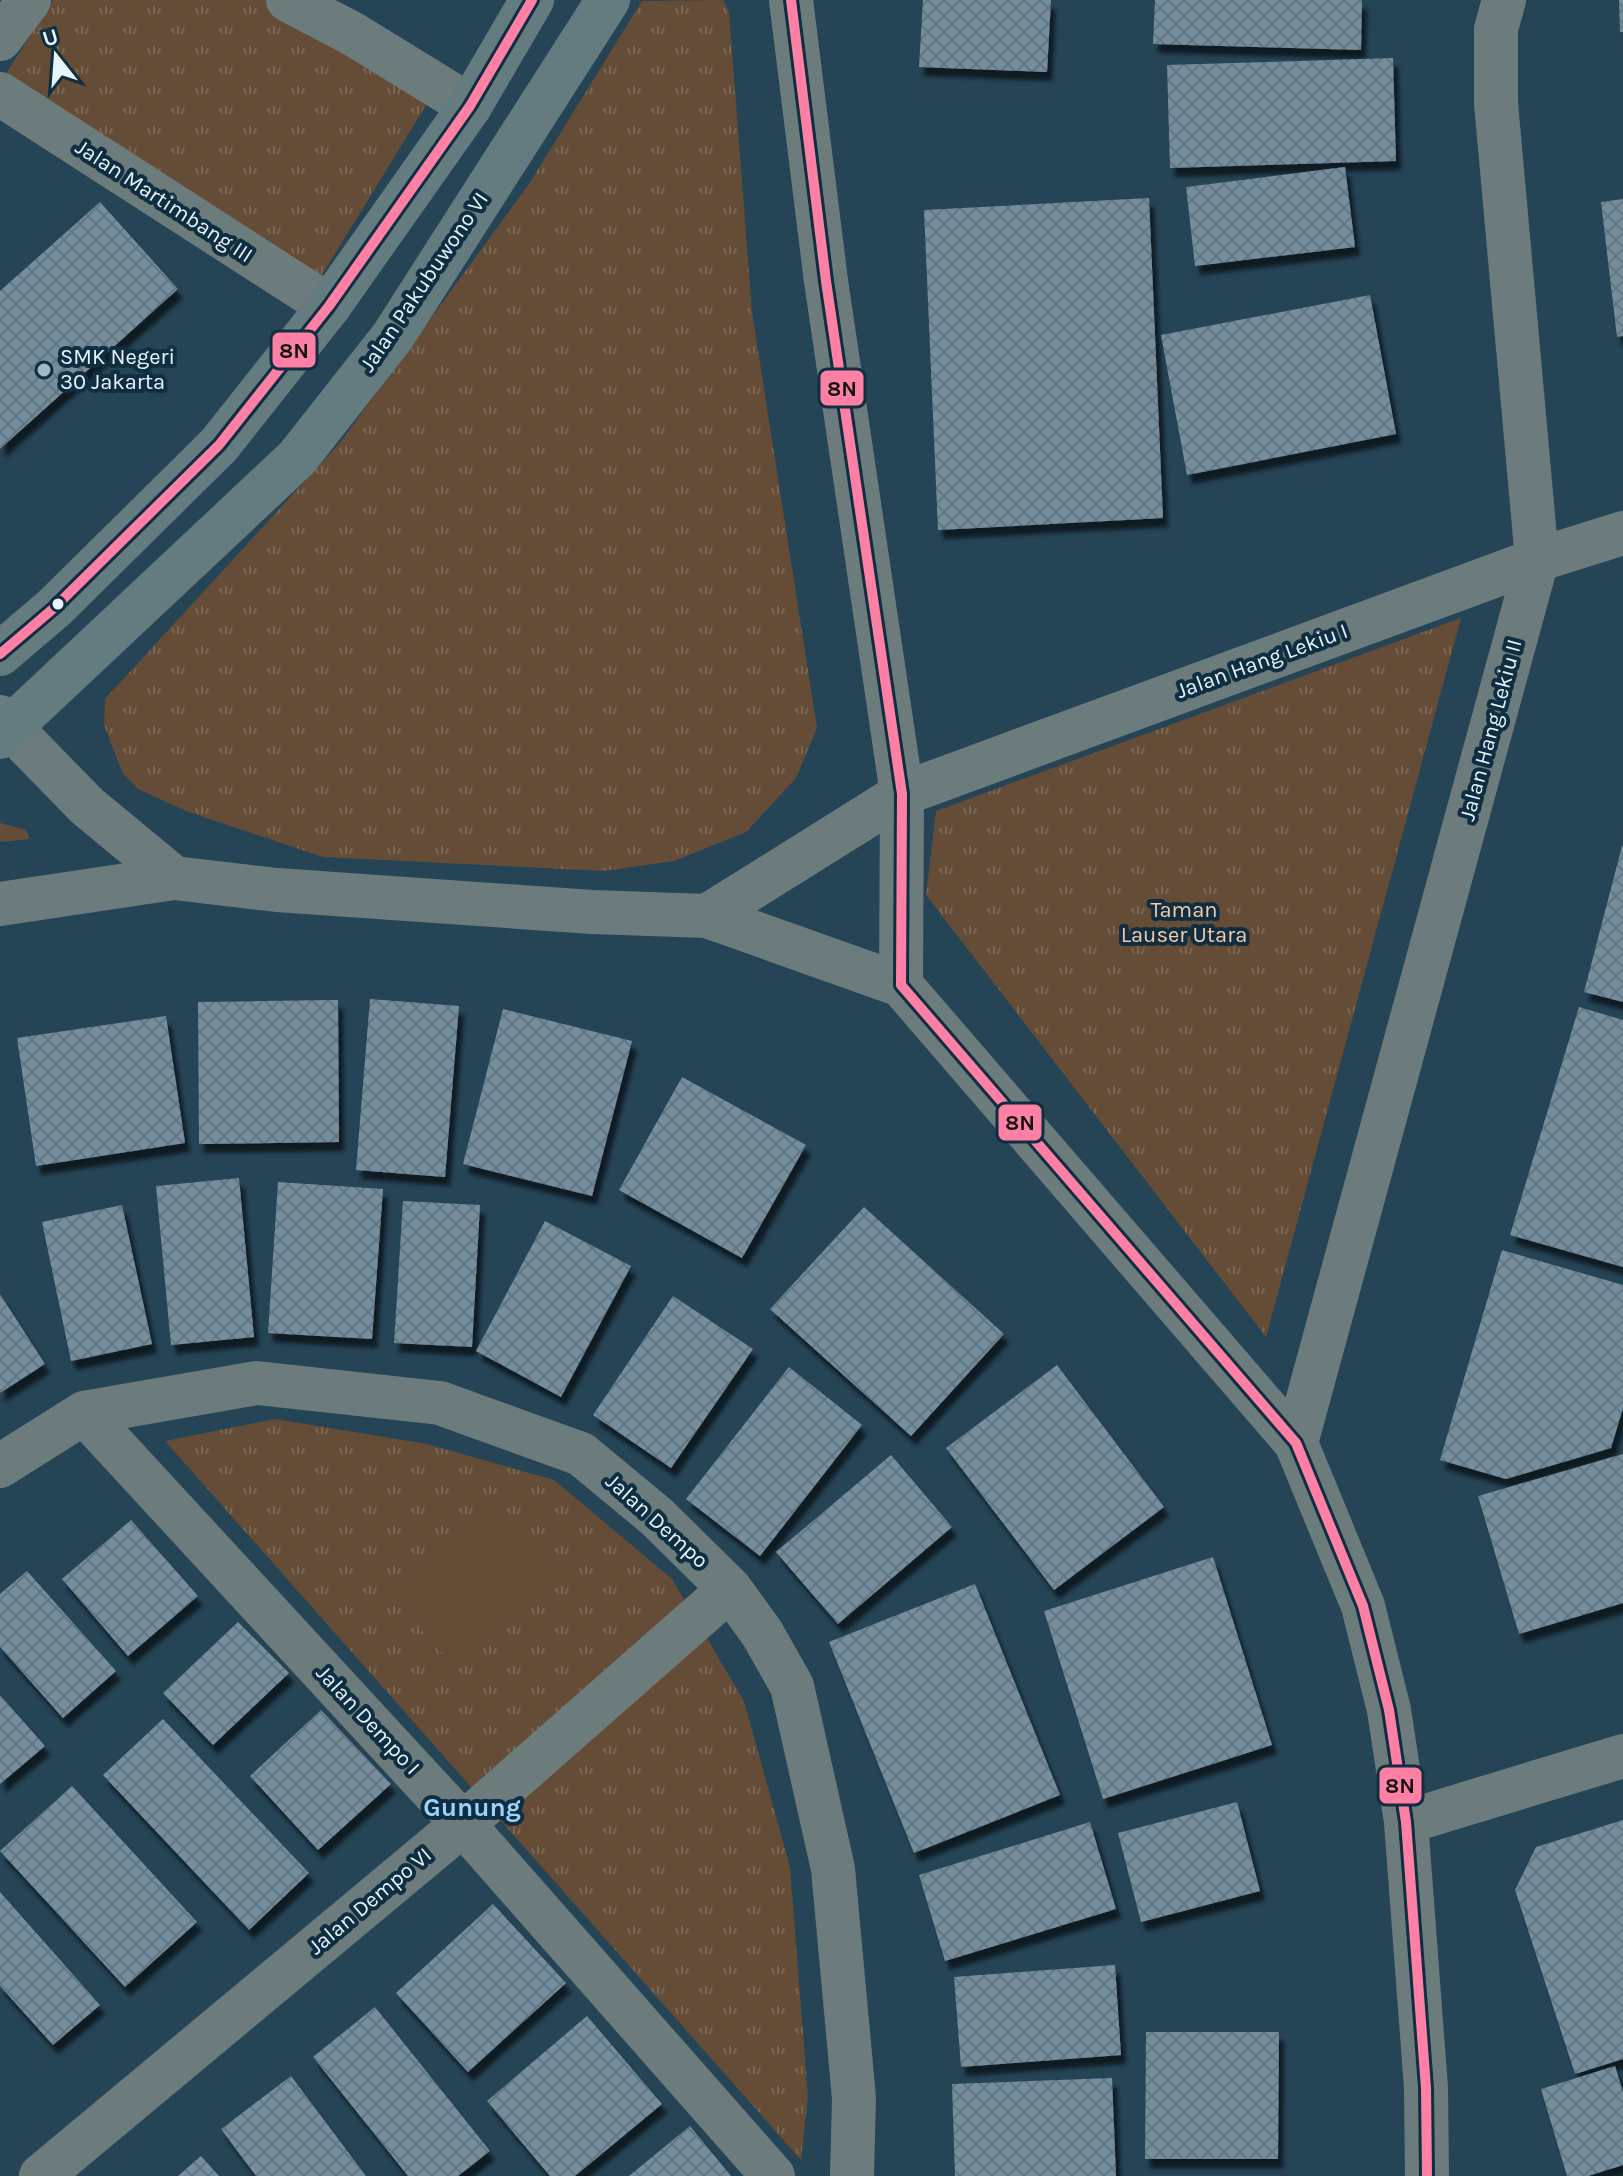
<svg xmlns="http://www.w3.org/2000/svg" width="1623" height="2176" font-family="Karla,sans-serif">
  <defs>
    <pattern id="park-tufts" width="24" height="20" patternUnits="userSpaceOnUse" patternTransform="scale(2)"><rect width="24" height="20" fill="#654c36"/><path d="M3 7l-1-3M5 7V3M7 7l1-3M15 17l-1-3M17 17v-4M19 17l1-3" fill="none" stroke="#7b6654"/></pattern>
    <pattern id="building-cross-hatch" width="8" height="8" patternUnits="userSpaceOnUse" patternTransform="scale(2)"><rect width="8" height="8" fill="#748e9e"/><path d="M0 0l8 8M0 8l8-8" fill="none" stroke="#647681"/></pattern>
    <filter id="shadow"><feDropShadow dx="5" dy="9" stdDeviation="2" flood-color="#0009"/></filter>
  </defs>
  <rect width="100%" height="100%" fill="#254456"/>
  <path fill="url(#park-tufts)" d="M53,0H273L436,89L317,283L0,83Z
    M723,0L729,12L752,312L817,728L796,778L746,832L674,861L604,871L323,857L186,811L138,789L123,774L104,725L105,699L339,444L529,184L642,1Z
    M1461,618L1266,1337L926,895L936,811Z
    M0,823L26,830L30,839L0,842Z
    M275,1419L427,1444L554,1480L672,1579L744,1701L790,1867L808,2097L801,2160L165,1441Z"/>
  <path fill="#654c36" d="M496,1509L555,1578L455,1667L394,1599Z"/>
  <path fill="url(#building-cross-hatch)" filter="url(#shadow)" d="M923,0H1051L1047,72L919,67Z
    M1155,0H1362L1361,50L1153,44Z
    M1619,0H1623V32H1620Z
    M1393,58L1396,161L1170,168L1167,65Z
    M1345,167L1355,247L1195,266L1186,187Z
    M1149,198L1163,518L938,530L924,210Z
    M1623,199V336L1617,337L1601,202Z
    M100,202L178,289L0,449V291Z
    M1370,295L1396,434L1187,475L1161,335Z
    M1622,846H1623V1002L1584,992Z
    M370,999L459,1006L445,1177L356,1170Z
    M338,1000L339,1142L199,1144L198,1002Z
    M1579,1007L1623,1020V1267L1510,1235Z
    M503,1009L632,1041L592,1196L463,1164Z
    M166,1016L185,1143L36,1166L17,1038Z
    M682,1077L806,1145L742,1258L619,1190Z
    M239,1178L254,1337L171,1345L156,1186Z
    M278,1182L383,1189L372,1339L268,1333Z
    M403,1201L480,1205L472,1347L394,1343Z
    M122,1205L152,1344L71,1361L42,1222Z
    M864,1207L1004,1334L911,1436L770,1309Z
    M545,1221L631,1266L561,1397L476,1351Z
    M1502,1250L1623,1285V1408L1611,1448L1506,1479L1440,1460Z
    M0,1294L45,1364L0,1393Z
    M673,1296L753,1349L671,1468L593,1415Z
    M1057,1365L1164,1507L1054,1590L946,1448Z
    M789,1367L862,1425L760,1556L686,1499Z
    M1623,1454V1603L1519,1634L1478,1496Z
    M891,1455L952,1527L838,1624L776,1552Z
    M131,1520L198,1596L128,1656L62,1579Z
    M1213,1557L1272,1745L1103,1799L1044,1611Z
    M27,1571L116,1671L63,1718L0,1647V1594Z
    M975,1584L1060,1795L914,1853L829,1642Z
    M238,1622L289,1673L213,1745L163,1693Z
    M0,1695L45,1746L0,1784Z
    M321,1710L391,1784L318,1850L250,1776Z
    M163,1719L309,1873L249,1930L103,1775Z
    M72,1786L197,1922L125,1987L0,1851Z
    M1237,1802L1260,1891L1141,1922L1118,1833Z
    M1623,1820V2059L1575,2074L1515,1890L1536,1847Z
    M1090,1822L1116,1909L945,1961L919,1875Z
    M0,1892L100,2005L53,2045L0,1986Z
    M493,1904L566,1983L468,2072L396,1993Z
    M1115,1965L1121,2055L961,2067L954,1977Z
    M375,2007L490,2151L458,2176H408L313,2057Z
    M587,2016L662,2104L575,2176H550L487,2101Z
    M1146,2032H1279L1278,2159H1145Z
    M1615,2066L1623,2092V2165L1588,2176H1567L1541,2089Z
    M291,2076L366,2176H256L221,2129Z
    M1112,2078L1116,2176H955L952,2084Z
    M690,2126L731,2176H629Z
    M201,2156L219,2176H178Z"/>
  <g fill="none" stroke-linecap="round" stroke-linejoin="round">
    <path stroke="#6c7c7c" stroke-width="44" d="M288,0L353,34L470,106
      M0,39L29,0
      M0,94L329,306
      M902,794L1537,560L1623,533
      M84,1413L463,1824L773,2176
      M1296,1443L1537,560L1496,103V29L1504,0
      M0,1466L84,1413L257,1383L440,1403L581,1454L657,1517L730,1589L762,1633L792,1686L833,1869L854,2098L852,2176
      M1406,1822L1623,1756
      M41,2176L463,1824L730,1589"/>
    <path stroke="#6c7c7c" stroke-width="44" d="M791,0L826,281L902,794L901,985
      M0,717L87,806L174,878
      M0,904L174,878L277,890L592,912L707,916L901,985L1296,1443L1363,1606L1389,1710L1406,1822L1426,2088L1427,2176
      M707,916L902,794"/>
    <path stroke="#647b80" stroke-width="44" d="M0,654L54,608L219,445L329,306L470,106L532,0
      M0,737L297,458L393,336L608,0"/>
    <defs>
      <path id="bus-1" d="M791,0L826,281L902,794L901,985L1296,1443L1363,1606L1389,1710L1406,1822L1426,2088L1427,2176
        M0,654L54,608L219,445L329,306L470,106L532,0"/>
    </defs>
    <use href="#bus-1" stroke="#102e41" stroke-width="16"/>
    <use href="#bus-1" stroke="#ff80a5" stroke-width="10"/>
  </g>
  <circle fill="#a4b7c4" stroke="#102e41" stroke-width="3" cx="44" cy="370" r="8"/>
  <circle fill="#e8f5ff" stroke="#102e41" stroke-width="3" cx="58" cy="604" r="7"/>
  <g text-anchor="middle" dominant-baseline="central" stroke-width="8" stroke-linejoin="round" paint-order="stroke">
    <g font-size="22" fill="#e8f5ff" stroke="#102e41">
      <text transform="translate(164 201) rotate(33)">Jalan Martimbang III</text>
      <text transform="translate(424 282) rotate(-56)">Jalan Pakubuwono VI</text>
      <text transform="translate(1262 661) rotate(-20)">Jalan Hang Lekiu I</text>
      <text transform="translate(1491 730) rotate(-75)">Jalan Hang Lekiu II</text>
      <text transform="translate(657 1521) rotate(42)">Jalan Dempo</text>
      <text transform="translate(368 1720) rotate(47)">Jalan Dempo I</text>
      <text transform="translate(370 1901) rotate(-40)">Jalan Dempo VI</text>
    </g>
    <g font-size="22" fill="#e8f5ff" stroke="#102e41" text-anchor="start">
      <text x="60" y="357">SMK Negeri<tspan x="60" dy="25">30 Jakarta</tspan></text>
    </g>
    <g font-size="22" fill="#f9cba8" stroke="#102e41">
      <text x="1184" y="910">Taman<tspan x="1184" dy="25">Lauser Utara</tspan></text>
    </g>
    <g font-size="26" font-weight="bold" fill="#9cd3f9" stroke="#102e41">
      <text x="472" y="1807">Gunung</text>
    </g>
  </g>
  <g stroke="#102e41" stroke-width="3">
    <rect x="271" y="331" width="46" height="38" rx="8" fill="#ff80a5"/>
    <rect x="819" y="369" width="46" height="38" rx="8" fill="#ff80a5"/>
    <rect x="997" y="1103" width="46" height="39" rx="8" fill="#ff80a5"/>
    <rect x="1378" y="1766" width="45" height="39" rx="8" fill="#ff80a5"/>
  </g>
  <g font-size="22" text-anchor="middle" font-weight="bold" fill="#111">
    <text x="294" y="358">8N</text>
    <text x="842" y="396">8N</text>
    <text x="1020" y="1130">8N</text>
    <text x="1400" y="1793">8N</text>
  </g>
  <g transform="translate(56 56) rotate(343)" stroke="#102e41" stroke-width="6" paint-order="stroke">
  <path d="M0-6L14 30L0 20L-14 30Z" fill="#e8f5ff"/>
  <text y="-12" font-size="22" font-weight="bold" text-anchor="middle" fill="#e8f5ff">U</text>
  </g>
</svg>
